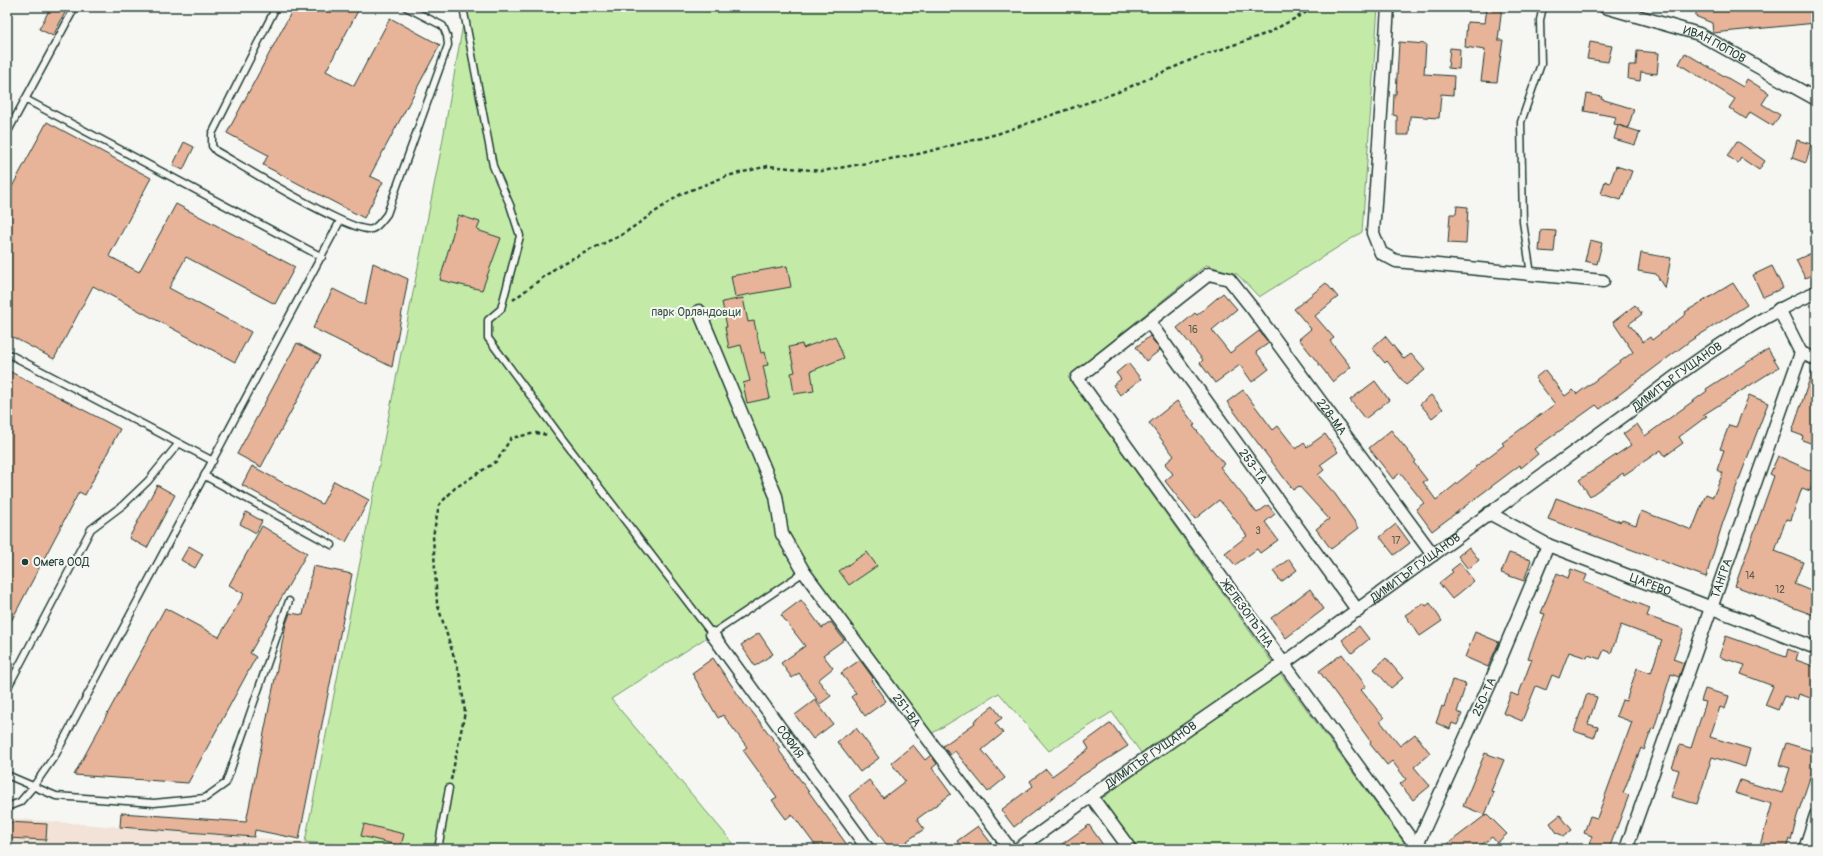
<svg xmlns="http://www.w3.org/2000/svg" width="1823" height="856" font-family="Pangolin,sans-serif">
  <rect width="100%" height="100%" fill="#f6f6f2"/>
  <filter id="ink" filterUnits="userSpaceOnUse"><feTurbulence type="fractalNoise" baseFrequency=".025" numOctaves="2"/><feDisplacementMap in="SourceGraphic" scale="8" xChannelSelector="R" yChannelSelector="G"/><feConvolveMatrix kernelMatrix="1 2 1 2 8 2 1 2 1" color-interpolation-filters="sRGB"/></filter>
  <g filter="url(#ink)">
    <path fill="#f2e2d7" d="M7,818L341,845L340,849H7Z"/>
    <path fill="#c3eba7" stroke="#71946e" d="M466,7H1378L1362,232L1259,297L1237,274L1206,265L1068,377L1269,658L1409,849H1138L1101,799L1149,764L1112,712L1049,751L999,693L926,737L804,573L712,634L611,699L738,849H340L341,845L305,842L441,150Z"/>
    <path fill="#e7b399" stroke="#1f3d34" d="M51,7H68L53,36L39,29Z
      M294,7H360L326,71L354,86L390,18L440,45L370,176L383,182L364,218L263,165L268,155L227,133Z
      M1487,7H1502L1498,40H1503L1497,82L1481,81L1485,50L1465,47L1467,22L1485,23Z
      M1699,7H1816V23L1713,33L1712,23L1695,16Z
      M1399,42L1426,44L1424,74L1454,76L1453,95L1441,94L1439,118L1410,116L1409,135H1397V116L1393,115L1394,94H1396Z
      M1590,42L1612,46L1608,62L1587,59Z
      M1450,48L1460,49L1459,69L1448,68Z
      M1637,51L1659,53L1657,74L1641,72L1640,81L1628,79L1629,65H1636Z
      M1685,53L1743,87L1747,79L1769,93L1762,104L1780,115L1773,126L1750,112L1746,119L1729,108L1735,99L1679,64Z
      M1587,94L1602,97L1601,99L1634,109L1628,128L1614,124L1616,117L1584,111Z
      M47,122L151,178L109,256L139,272L176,204L295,267L275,304L186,257L169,288L251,332L235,362L93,286L54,359L7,334V196Z
      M1618,125L1640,132L1635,145L1614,139Z
      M1797,140L1811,144L1806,163L1792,158Z
      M1737,141L1765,161L1759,170L1741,158L1738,163L1727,156Z
      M184,142L194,147L183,170L173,165Z
      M1616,166L1632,171L1621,200L1601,194L1605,181L1610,183Z
      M1457,206L1468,207L1466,244L1448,243L1450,214H1456Z
      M458,215L480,222L477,230L501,238L482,290L440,280Z
      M1541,230L1556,231L1554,252L1539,251Z
      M1590,240L1602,243L1597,264L1585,261Z
      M1816,251V273L1805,278L1796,260Z
      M1641,253L1671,258L1665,289L1656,274L1638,271Z
      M373,263L408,279L392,367L313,328L333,289L365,305Z
      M787,266L791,287L735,297L731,276Z
      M1772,266L1783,288L1763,297L1753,275Z
      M1326,283L1338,297L1315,316L1334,338L1330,341L1351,367L1333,382L1299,339L1311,329L1294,309Z
      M1733,283L1747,305L1690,341L1600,409L1596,405L1568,425L1534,449L1538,454L1521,468L1520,465L1432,531L1416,509L1424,503L1400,473L1393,479L1369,448L1391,430L1416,461L1414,463L1427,480L1423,482L1436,500L1476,468L1475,467L1504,445L1502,443L1555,404L1535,378L1545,370L1565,396L1573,390L1577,394L1633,352L1613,322L1635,305L1642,314L1629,324L1643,342L1650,337L1652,340L1686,314L1685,312Z
      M1223,293L1237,309L1212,330L1230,353L1259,331L1269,343L1256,352L1269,369L1252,382L1240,365L1215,383L1200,363L1203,360L1177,328L1195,313L1197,315Z
      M743,298L748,322L754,321L761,353L765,352L768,365L763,366L770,398L747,403L743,383L750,381L741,345L729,348L725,327H727L722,302Z
      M835,336L844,358L811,371L814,391L794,394L791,373L795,372L789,347L802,344L803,348Z
      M1150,336L1160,350L1146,361L1136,347Z
      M1385,336L1404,359L1411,354L1425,370L1406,385L1387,361L1385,363L1372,348Z
      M297,343L321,356L261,467L237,454Z
      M1768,349L1779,367L1703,415L1707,416L1679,437L1683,443L1665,456L1661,450L1624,475L1623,473L1590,496L1579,480L1631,445L1623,434L1637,424L1645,436L1707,391L1706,389Z
      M1128,363L1141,379L1120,395L1113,385L1121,379L1116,373Z
      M1814,366H1816V445L1802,440L1803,436L1792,432Z
      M7,370L120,429L85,495L79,492L7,629Z
      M1375,381L1389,400L1365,419L1350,400Z
      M1243,390L1273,430L1278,426L1296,449L1304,443L1307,447L1325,434L1338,452L1320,465L1324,470L1318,475L1335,494L1359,528L1331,549L1316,529L1329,519L1299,486L1293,490L1227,402Z
      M1431,395L1443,409L1432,418L1420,404Z
      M1749,395L1768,403L1723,522L1706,577L1548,519L1556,498L1621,522L1622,520L1636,525L1641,511L1692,530L1706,494L1713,497L1723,473L1717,470L1724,450L1720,449L1729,425L1736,427Z
      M1177,401L1195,425L1193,426L1224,464L1220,467L1257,513L1268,505L1275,514L1265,522L1278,540L1260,553L1257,549L1235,565L1225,553L1247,536L1229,511L1219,500L1195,519L1165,481L1173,474L1165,464L1174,456L1149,423Z
      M1778,456L1816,473L1810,491L1802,488L1791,520L1786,519L1775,551L1803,562L1794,584L1816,593V616L1735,586L1774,476L1770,474Z
      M252,466L322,504L334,481L369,500L346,542L242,485Z
      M157,485L175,495L147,548L129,538Z
      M246,512L262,521L256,533L240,524Z
      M1396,524L1410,543L1394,555L1380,537Z
      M262,526L307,553L250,653L256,657L188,783L74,775L165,608L219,637L244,594L229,585Z
      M189,546L203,554L195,568L181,560Z
      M1469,547L1479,560L1468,569L1458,556Z
      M867,552L877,566L849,585L839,571Z
      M1509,553L1531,560L1524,581L1501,573Z
      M1289,559L1297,570L1281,582L1273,571Z
      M1460,563L1474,581L1452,599L1439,583L1453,572L1451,570Z
      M313,566L352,574L299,839L255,830L254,837L120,827L121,813L246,822L286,624L290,613L303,615Z
      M1571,569L1587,575L1584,582L1650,608L1647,616L1684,629L1673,659L1684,663L1679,677L1671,674L1654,729L1652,728L1644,750L1641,748L1623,793L1629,795L1609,849L1589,844L1592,836L1584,833L1590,816L1597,818L1632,722L1616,716L1622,700L1626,701L1637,668L1651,673L1662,640L1621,625L1611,653L1604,650L1600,659L1588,655L1587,658L1569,652L1559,678L1552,675L1546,690L1536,686L1522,721L1503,713L1511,693L1518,696L1532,659L1528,658L1545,614L1541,613L1557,573L1568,578Z
      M1310,589L1324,609L1286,638L1271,618Z
      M801,600L822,628L831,622L844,640L823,655L833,668L818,680L831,696L820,704L799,673L792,678L781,663L805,646L781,615Z
      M1424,603L1426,606L1430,603L1442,621L1420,636L1405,615Z
      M1359,626L1369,639L1352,653L1342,640Z
      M1475,632L1499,642L1488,667L1465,657Z
      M759,633L773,654L755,666L741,645Z
      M1726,636L1786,657L1788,649L1798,653L1796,660L1816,667V700L1799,694L1797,700L1784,696L1778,710L1765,705L1773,686L1741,674L1745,665L1719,657Z
      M1342,654L1366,686L1361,690L1384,718L1380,721L1400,746L1415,734L1430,753L1414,767L1430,786L1413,800L1400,784L1406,779L1392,761L1387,765L1370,744L1371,742L1319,671Z
      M713,658L748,709L749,708L780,748L778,749L850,849H818L792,814L786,819L772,800L777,797L743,750L747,747L723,715L718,718L692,673Z
      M1386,658L1403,678L1391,688L1374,669Z
      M860,660L873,678L871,680L886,701L865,716L851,697L856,693L841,673Z
      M1452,680L1466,684L1457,712L1462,714L1457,725L1452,723L1450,729L1436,723L1442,706L1444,707Z
      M1705,689L1729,696L1725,709L1720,707L1710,737L1750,749L1745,767L1712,757L1697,804L1671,797L1679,770L1672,768L1680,745L1691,748L1706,702L1701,701Z
      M1587,694L1597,697L1588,724L1598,727L1594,738L1574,731Z
      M815,700L833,724L813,739L795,715Z
      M993,706L1002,718L995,723L1003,733L982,750L1005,778L988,792L955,751L950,755L943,746L975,723L974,721Z
      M1111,723L1128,746L1078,778L1014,827L1001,810L1033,786L1030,781L1046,769L1052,776L1089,749L1085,742Z
      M856,728L879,758L860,772L837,742Z
      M1786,743L1816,752V760L1797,816L1791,840L1789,839L1786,849H1759L1772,804L1735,793L1740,780L1782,793L1790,768L1779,765Z
      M913,745L925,760L931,755L937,764L932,768L951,794L917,819L924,829L907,841L913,849H890L849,796L869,780L883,798L905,781L891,763Z
      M1485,753L1504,760L1491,791L1494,792L1485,815L1463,806Z
      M1487,814L1507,834L1497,843L1492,837L1476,849H1441Z
      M1560,815L1572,830L1564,836L1557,833L1550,823Z
      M7,822L47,824L46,840L7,838Z
      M364,824L404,834L401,846L361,836Z
      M1089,825L1106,849H1055Z
      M978,826L991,843L983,849H963L957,841Z"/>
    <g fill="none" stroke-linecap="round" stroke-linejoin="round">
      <defs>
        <path id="service" d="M276,7L212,134V146L216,151C239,164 353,235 372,229C378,227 383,219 387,214L448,45L447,36L443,26L406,7
          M463,7L493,166L510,205L520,236L501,309L488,320V338L561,437L712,634L804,572
          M25,99L322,257
          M7,133L75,7
          M1531,274L1523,222L1521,122L1541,64L1540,20L1543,7
          M7,353L213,461
          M205,476L332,545
          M8,687L91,529L123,505L148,481L179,443
          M7,775L56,796L154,803L205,798L226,783L289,601
          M7,807L20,802L33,787L56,754L340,221
          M438,849L449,788"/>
        <g id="minor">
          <path d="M1388,7L1373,233L1381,253L1396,261L1603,281"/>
          <path id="s1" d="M1605,7L1699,34L1816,99"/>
          <path id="s2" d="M699,311L776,496L782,534L804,572L1010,849"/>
          <path id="s3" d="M1149,322L1358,611"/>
          <path d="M1801,353L1816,359"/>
          <path id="s4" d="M1489,513L1548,545L1816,648"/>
          <path id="s5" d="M712,634L868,849"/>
          <path d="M1091,796L1130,849"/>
          <path id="s6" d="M1416,847L1489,686L1548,545"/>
          <path id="s7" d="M1018,849L1091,796L1283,664L1637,406C1693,362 1751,321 1816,292"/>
          <path id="s8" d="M1418,849L1077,378L1209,274L1229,279L1252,308L1433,555"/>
          <path id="s9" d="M1626,849L1801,353L1779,309"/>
          <path d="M1805,849L1816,815"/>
        </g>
      </defs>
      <use href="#service" stroke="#1f3d34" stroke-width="9"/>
      <use href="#minor" stroke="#1f3d34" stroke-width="15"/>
      <path stroke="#1f3d34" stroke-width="2.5" stroke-dasharray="4 3" stroke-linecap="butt" d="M513,300L561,264L623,234L681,194L727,176L768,166L822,171L918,154L997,134L1118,92L1193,59L1268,33L1316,7
        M451,780L465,712L460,676L437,603L433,536L439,505L455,488L497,461L511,438L536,433L548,435"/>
      <use href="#service" stroke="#f6f6f2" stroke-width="6"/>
      <use href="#minor" stroke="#f6f6f2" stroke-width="12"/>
    </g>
  </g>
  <circle fill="#1f3d34" stroke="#f6f6f2" stroke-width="1.5" cx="25" cy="562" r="4"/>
  <g text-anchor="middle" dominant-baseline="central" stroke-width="4" stroke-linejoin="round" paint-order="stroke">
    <g font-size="10" fill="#515a4d">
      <text x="1193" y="330">16</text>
      <text x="1258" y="531">3</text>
      <text x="1396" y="541">17</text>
      <text x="1750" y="576">14</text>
      <text x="1780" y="590">12</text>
    </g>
    <g font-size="12" fill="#1f3d34" stroke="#f6f6f2">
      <text stroke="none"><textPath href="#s1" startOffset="116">ИВАН ПОПОВ</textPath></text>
      <text stroke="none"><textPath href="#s7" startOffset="811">ДИМИТЪР ГУЩАНОВ</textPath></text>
      <text stroke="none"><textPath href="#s8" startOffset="942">228-МА</textPath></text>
      <text stroke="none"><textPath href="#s3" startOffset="178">253-ТА</textPath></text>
      <text stroke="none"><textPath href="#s7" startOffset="487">ДИМИТЪР ГУЩАНОВ</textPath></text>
      <text stroke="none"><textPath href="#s9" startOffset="287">ТАНГРА</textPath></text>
      <text stroke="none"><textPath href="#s4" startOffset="177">ЦАРЕВО</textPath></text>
      <text transform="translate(1247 614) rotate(54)">ЖЕЛЕЗОПЪТНА</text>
      <text stroke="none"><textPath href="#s6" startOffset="165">250-ТА</textPath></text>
      <text stroke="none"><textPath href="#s2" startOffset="455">251-ВА</textPath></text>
      <text stroke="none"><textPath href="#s5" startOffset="133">СОФИЯ</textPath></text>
      <text stroke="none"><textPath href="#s7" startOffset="163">ДИМИТЪР ГУЩАНОВ</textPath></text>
    </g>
    <g font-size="12" fill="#385745" stroke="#f6f6f2">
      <text x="696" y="312">парк Орландовци</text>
    </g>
    <g font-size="12" fill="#1f3d34" stroke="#f6f6f2" text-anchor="start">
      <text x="33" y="562">Омега ООД</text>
    </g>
  </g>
  <rect width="1823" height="856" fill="none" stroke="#f6f6f2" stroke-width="24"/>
  <rect x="12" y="12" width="1799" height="832" fill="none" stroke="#1f3d34" stroke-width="1.5" filter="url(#ink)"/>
</svg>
